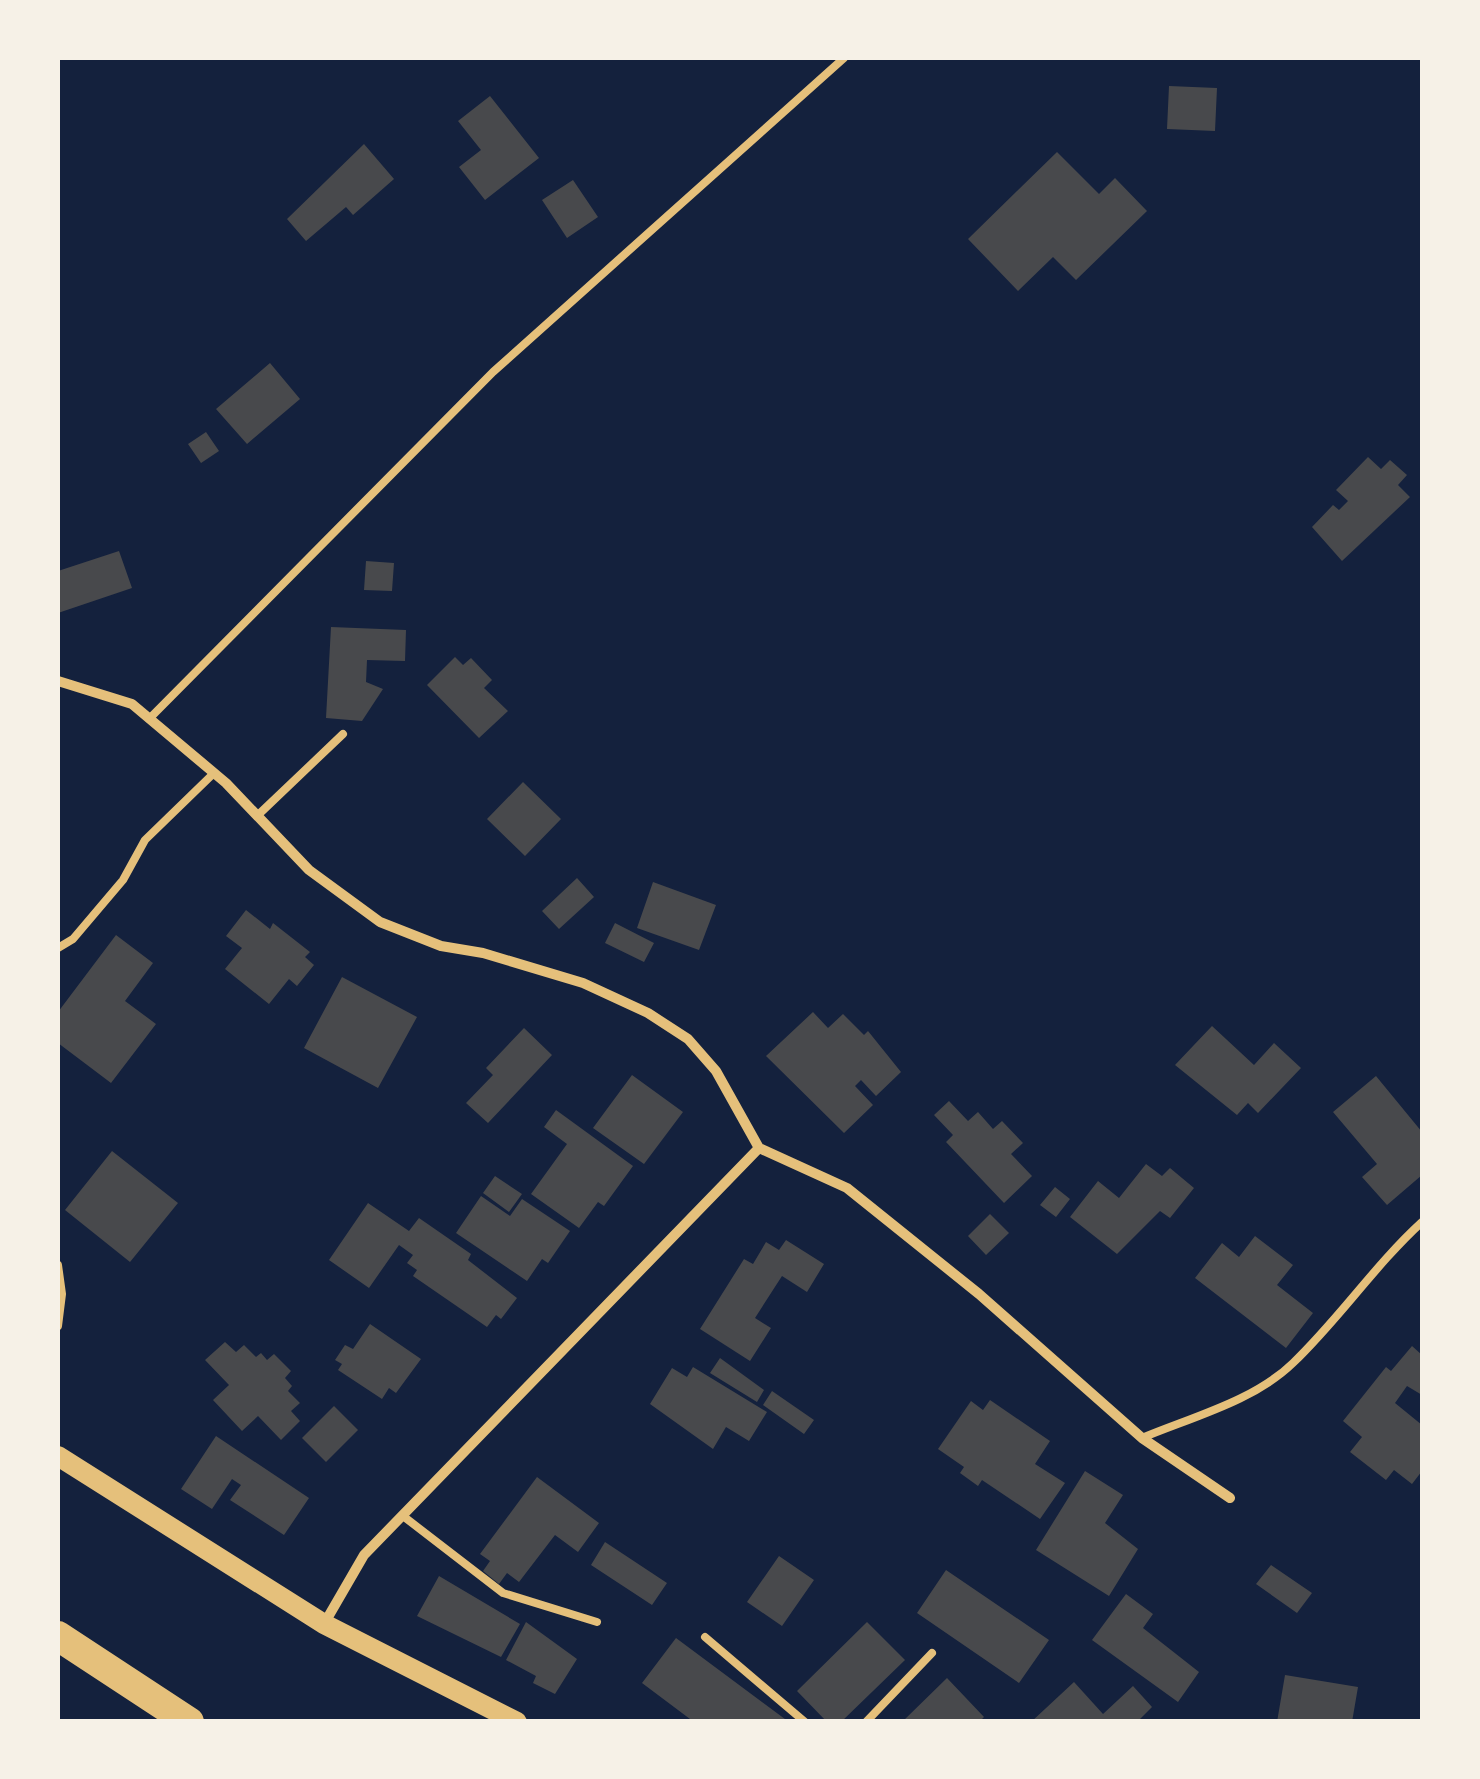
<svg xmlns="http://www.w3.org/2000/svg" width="1480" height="1779" font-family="Quicksand,sans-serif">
  <rect width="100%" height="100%" fill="#14213d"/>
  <path fill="#48494c" d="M1169,86L1217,88L1215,131L1167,129Z
    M490,96L539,158L485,200L459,167L481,150L458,121Z
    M364,144L394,179L353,215L346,207L306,241L287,219Z
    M1057,152L1099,194L1115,178L1147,211L1076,280L1053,257L1018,291L968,239Z
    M573,180L598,217L567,238L542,200Z
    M270,363L300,399L247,444L216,409Z
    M206,432L219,451L201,463L188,444Z
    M1368,457L1381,469L1390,460L1407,475L1398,485L1410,497L1342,561L1312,527L1333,505L1339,510L1348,501L1336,490Z
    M119,551L132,588L58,613V571Z
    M366,561L394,563L392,591L364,590Z
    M331,627L406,630L405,661L367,660L366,682L383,689L362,721L326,718Z
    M455,657L463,665L471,658L492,680L484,688L508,711L479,738L427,685Z
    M523,782L561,819L525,856L487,819Z
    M577,878L594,897L559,929L542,911Z
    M653,882L716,905L699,950L637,928Z
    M246,910L270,929L273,923L310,952L305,957L314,965L297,986L289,979L269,1004L225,969L242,948L226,936Z
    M615,923L654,943L644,962L605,943Z
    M116,935L153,963L125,1001L156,1024L111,1083L58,1043V1012Z
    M342,977L417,1017L378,1088L304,1048Z
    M813,1012L828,1028L843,1014L864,1035L868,1031L901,1072L876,1096L861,1080L855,1086L873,1105L844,1133L766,1056Z
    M1212,1026L1254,1065L1274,1043L1301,1068L1258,1113L1248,1103L1237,1115L1175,1065Z
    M524,1028L552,1055L488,1123L466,1103L493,1075L486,1068Z
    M632,1075L683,1112L644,1164L593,1128Z
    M1376,1076L1422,1132V1175L1387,1205L1362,1177L1377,1164L1333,1112Z
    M949,1101L968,1121L978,1112L993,1129L1002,1121L1023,1143L1011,1154L1032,1176L1004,1203L946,1142L953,1135L934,1115Z
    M556,1110L633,1166L604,1206L598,1202L579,1228L531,1194L567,1144L544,1127Z
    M112,1151L178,1203L130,1262L65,1210Z
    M1146,1164L1162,1176L1170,1168L1194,1188L1170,1218L1160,1211L1117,1254L1070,1217L1098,1181L1119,1198Z
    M495,1176L522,1194L509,1212L483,1193Z
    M1055,1187L1070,1199L1056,1217L1040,1205Z
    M481,1196L510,1216L522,1199L570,1231L548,1263L542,1259L527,1281L456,1233Z
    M368,1203L409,1231L419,1218L471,1254L468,1260L517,1298L501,1319L496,1315L487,1327L413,1276L417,1270L407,1263L413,1255L399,1245L369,1288L329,1260Z
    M990,1214L1009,1233L986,1255L968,1236Z
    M1255,1236L1293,1265L1277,1285L1313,1313L1286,1348L1195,1278L1222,1243L1239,1257Z
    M786,1240L824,1264L807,1292L782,1276L755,1318L771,1328L750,1361L700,1329L744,1259L753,1264L766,1242L779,1250Z
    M370,1324L421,1359L396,1393L389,1388L382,1399L338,1370L342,1364L335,1360L345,1345L353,1349Z
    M225,1342L236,1352L244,1345L256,1357L261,1353L267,1360L274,1354L291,1371L285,1378L292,1386L288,1391L300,1403L291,1411L300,1421L281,1440L258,1416L242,1431L213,1400L229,1385L205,1360Z
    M1412,1346L1422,1355V1395L1407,1386L1395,1403L1422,1425V1471L1412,1484L1394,1470L1386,1480L1350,1452L1362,1437L1343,1421L1386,1367L1391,1371Z
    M720,1358L764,1390L757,1402L710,1373Z
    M693,1367L767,1412L749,1441L726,1427L713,1449L650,1404L672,1368L687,1377Z
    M772,1391L814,1420L804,1434L763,1405Z
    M990,1400L1050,1441L1035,1464L1065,1483L1040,1519L982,1480L978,1486L960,1473L964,1467L938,1449L971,1401L983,1410Z
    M334,1406L358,1430L326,1462L302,1438Z
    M216,1436L309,1498L284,1535L230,1500L241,1485L232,1479L212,1509L181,1489Z
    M1085,1471L1123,1495L1105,1523L1138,1549L1109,1596L1036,1550Z
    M537,1477L599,1523L578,1552L555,1535L519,1582L507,1573L499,1584L483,1571L490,1561L480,1554Z
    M605,1542L667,1583L652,1605L591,1565Z
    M779,1556L814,1580L782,1626L747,1602Z
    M1271,1565L1312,1593L1297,1613L1256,1584Z
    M946,1570L1049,1640L1019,1683L917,1613Z
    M439,1576L520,1624L501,1657L417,1616Z
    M1126,1594L1153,1614L1143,1628L1199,1672L1178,1702L1092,1640Z
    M526,1622L577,1659L555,1694L533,1683L536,1676L506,1660Z
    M867,1622L905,1660L841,1722H827L797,1691Z
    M676,1638L789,1722H694L642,1683Z
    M1285,1675L1358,1687L1352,1722H1277Z
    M947,1678L984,1717L979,1722H902Z
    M1074,1682L1103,1714L1133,1686L1152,1707L1137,1722H1031Z"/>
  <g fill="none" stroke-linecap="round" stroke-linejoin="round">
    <path stroke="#e5c07b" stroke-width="8" d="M149,719L493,372L844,58
      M257,816L343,734
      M58,948L73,939L123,880L145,840L214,773
      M58,1265L62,1294L58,1326
      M1142,1438C1192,1417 1254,1401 1293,1363C1339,1319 1375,1265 1422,1222
      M403,1516L503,1593L597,1622
      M705,1637L805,1722
      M866,1722L932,1653"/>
    <path stroke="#e5c07b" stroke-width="10" d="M58,681L132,704L226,783L309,870L380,922L441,946L483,953L583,983L648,1013L688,1039L716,1071L759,1148L847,1188L979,1294L1142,1438L1230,1498
      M324,1624L364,1555L759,1148"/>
    <path stroke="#e5c07b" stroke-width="20" d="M58,1456L324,1624L517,1722"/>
    <path stroke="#e5c07b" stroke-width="30" d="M58,1636L189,1722"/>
  </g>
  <rect width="1480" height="1779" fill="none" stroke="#f6f1e7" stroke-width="120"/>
</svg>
